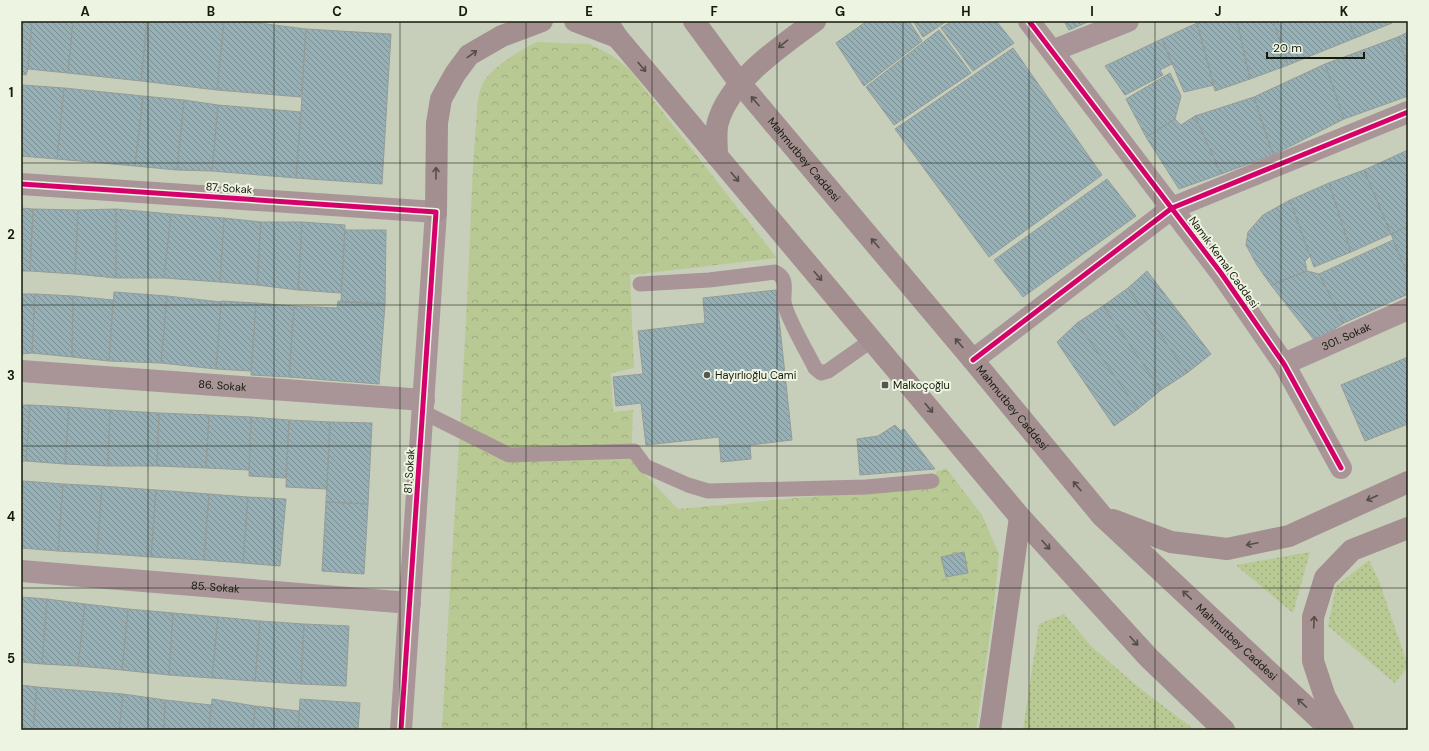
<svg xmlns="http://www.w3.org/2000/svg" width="1429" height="751" font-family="'DM Sans',sans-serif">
  <defs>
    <pattern id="grass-dots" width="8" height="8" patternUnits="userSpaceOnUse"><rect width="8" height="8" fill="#b9c994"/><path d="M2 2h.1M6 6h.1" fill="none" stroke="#9eac7e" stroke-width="1.8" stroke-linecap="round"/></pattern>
    <pattern id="forest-crowns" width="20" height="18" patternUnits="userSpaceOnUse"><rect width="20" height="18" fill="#b9c994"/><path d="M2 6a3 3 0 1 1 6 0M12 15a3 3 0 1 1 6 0" fill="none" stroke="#9eac7e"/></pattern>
    <pattern id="building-back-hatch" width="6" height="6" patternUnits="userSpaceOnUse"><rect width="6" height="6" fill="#96b0b6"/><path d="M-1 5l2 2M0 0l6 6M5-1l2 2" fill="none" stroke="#798e92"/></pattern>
  </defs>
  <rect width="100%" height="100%" fill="#c7ceba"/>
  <path fill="url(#grass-dots)" d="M1310,552L1293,613L1236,565Z
    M1369,560L1379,581L1408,666L1395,683L1328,626L1336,586Z
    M1064,614L1091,646L1138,687L1191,727L1190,730H1023L1039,624Z"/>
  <path fill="url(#forest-crowns)" d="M537,42L589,44L613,56L629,69L777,258L630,275L634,368L611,373L613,412L633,410L631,460L678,509L938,485L936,472L946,468L982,515L999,554L993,614L976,730H442C450,573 462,416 469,259C471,214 472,170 476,126C477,114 477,94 483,83C493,66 519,51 537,42Z"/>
  <path fill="url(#building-back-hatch)" stroke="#949c98" d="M21,21H32L28,69L26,75L21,74Z
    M32,21H73L68,73L28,69Z
    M73,21H147L141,81L68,73Z
    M147,21H224L217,90L141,81Z
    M224,21H243L306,29L301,97L217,90Z
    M867,21H909L922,41L864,86L836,43Z
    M913,21H947L923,37Z
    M952,21H996L1014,43L973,71L941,28Z
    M1064,21H1090L1069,30Z
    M1205,21H1237L1250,79L1215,91L1197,23Z
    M1237,21H1273L1288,65L1250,79Z
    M1273,21H1349L1355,38L1288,65Z
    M1349,21H1391L1392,23L1355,38Z
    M1197,23L1214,85L1184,92L1162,39Z
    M306,29L391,34L382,184L296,178L301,112Z
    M939,30L971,73L894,125L866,87Z
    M1408,32V67L1398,37Z
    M1398,37L1408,67V96L1344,119L1325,64Z
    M1162,39L1172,64L1160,70L1163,75L1125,95L1105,66Z
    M1013,48L1102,175L989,257L895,129Z
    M1325,64L1344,119L1273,155L1254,97Z
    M1170,73L1181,96L1175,119L1146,137L1126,99Z
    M23,85L64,88L57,159L21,156V107Z
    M64,88L143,96L135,166L57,159Z
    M143,96L184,100L177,170L135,166Z
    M1254,97L1273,155L1221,174L1195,116Z
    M184,100L218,105L212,171L177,170Z
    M218,105L301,112L296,178L212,171Z
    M1195,116L1221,174L1179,189L1146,137L1175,119L1181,125Z
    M1408,150V226L1391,234L1364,170Z
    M1364,170L1391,234L1351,252L1329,183Z
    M1107,179L1136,216L1023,297L994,260Z
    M1329,183L1351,252L1314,267L1290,200Z
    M1290,200L1310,256L1305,261L1307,271L1271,285L1257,265L1246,245L1248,232L1263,215Z
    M21,208L33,209L30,271H21Z
    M33,209L78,210L75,274L30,271Z
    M116,209V278L75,274L78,210Z
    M116,209L171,214L164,278H116Z
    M171,214L224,218L220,282L164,278Z
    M224,218L261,222L257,285L220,282Z
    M261,222H302L298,290L257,285Z
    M302,222L345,225L341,293L298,290Z
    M1408,226V275L1391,234Z
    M345,230H386L385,304L341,302Z
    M1393,240L1408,275V294L1344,323L1319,274Z
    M1147,271L1211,354L1187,373L1128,288Z
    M1307,271L1319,274L1344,323L1315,341L1271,285Z
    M1128,288L1187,373L1161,390L1103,306Z
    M776,290L792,440L750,445L751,459L721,462L719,437L646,445L641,403L616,406L613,377L643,374L638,331L705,323L703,298Z
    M114,292L167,296L161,363L109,361Z
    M21,294H35L32,353L21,354Z
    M35,294L73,296L72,357L32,353Z
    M73,296L113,300L109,361L72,357Z
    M167,296L221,302L216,369L161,363Z
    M221,301L256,303L251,371L216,369Z
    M338,301L385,304L379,384L289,377L294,306L337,308Z
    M256,303L294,306L289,377L251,375Z
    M1103,306L1161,390L1138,409L1077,323Z
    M1077,323L1138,409L1114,426L1057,342Z
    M1408,357V424L1365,441L1341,385Z
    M21,405H30L26,461H21Z
    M30,405L69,407L65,464L26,461Z
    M69,407L110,410L108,466L65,464Z
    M110,410L159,413L157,466H108Z
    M159,413L209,415L206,468L157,466Z
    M209,415L251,417L249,470L206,468Z
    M251,417L289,420L286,478L249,476Z
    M289,420L330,422L327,489L286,487Z
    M330,422L372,423L368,504L326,502Z
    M895,425L901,431L904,429L935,469L860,475L857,439L878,436Z
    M21,481H23L21,527Z
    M23,481L63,484L58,551L21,548Z
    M63,484L102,486L97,553L58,551Z
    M102,486L156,490L151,557L97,553Z
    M156,490L209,494L204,560L151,557Z
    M209,494L248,497L243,563L204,560Z
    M248,497L286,499L280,566L243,563Z
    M326,502L368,504L364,574L322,571Z
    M964,552L968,573L946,577L941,557Z
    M21,597L47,599L42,664L21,662Z
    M47,599L85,604L78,666L42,664Z
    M85,604L128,609L122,670L78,666Z
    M128,609L173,613L169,675L122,670Z
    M173,613L218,617L212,678L169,675Z
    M218,617L260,621L255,681L212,678Z
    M260,621L304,624L301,684L255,681Z
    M304,624L349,626L346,686L301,684Z
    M21,685L37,687L33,730H21Z
    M37,687L123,694L119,730H33Z
    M123,694L165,700L164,730H119Z
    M212,699L255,706L253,730H209Z
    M300,699L360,703L358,730H298Z
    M165,700L211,705L209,730H164Z
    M255,706L299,711L298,730H253Z"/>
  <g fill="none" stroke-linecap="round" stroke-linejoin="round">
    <path stroke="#a99598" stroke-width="15" d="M640,284L709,280L775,272C789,279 783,290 784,302C787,319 807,351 815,368L821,373L828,371L872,340
      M423,412L509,455L634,451L645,466L688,485L708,491L866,487L932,481"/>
    <g stroke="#a99598" stroke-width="22">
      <path d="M1029,21L1221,273L1284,364L1341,468"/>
      <path d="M1052,51L1128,21"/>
      <path d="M21,184L436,212"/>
      <path d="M973,360L1172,208L1408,112"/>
      <path id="s1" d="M1284,364L1408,309"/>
      <path id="s2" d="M21,371L424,400"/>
      <path id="s3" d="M21,571L410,603"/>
    </g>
    <path stroke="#a99598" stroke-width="22" d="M401,730L436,212"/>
    <g stroke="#a38e90" stroke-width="22">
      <path d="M575,21L617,37"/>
      <path d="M607,21L617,37L650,76L1020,517L1149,658L1224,730"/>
      <path id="s4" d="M694,21L739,82L973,360L1102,516L1331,730"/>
      <path d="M717,156C717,145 715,132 718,122C730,80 781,46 815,21"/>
      <path d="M436,212L437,123L441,99L455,74L469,55L502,36L542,21"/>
      <path d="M1113,520L1171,542L1227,549L1289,536L1408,482"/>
      <path d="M990,730L1020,517"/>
      <path d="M1343,730L1325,697L1313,661V617L1325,578L1352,550L1408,528"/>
    </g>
    <defs>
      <path id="cycleway" d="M1029,21L1221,273L1284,364L1341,468
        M21,184L436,212L401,730
        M973,360L1172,208L1408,112"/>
    </defs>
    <use href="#cycleway" stroke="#eef4e2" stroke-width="8"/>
    <use href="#cycleway" stroke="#d6006c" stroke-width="5"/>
  </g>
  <defs><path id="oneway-shaft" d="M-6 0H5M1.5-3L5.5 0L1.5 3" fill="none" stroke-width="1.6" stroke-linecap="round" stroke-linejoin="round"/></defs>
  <g stroke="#554e48">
    <use href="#oneway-shaft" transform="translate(783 44) rotate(140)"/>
    <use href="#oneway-shaft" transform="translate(472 54) rotate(-36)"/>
    <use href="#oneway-shaft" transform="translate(642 67) rotate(50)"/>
    <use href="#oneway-shaft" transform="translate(755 101) rotate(-131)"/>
    <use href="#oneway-shaft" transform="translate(436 173) rotate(-89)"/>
    <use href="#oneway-shaft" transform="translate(735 177) rotate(50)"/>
    <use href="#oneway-shaft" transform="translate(875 243) rotate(-130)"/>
    <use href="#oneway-shaft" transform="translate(818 276) rotate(50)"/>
    <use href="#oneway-shaft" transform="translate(959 343) rotate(-130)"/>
    <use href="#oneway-shaft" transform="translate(929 408) rotate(50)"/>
    <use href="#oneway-shaft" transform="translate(1077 486) rotate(-130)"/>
    <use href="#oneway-shaft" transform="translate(1372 498) rotate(156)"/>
    <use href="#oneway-shaft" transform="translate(1252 544) rotate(168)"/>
    <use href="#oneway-shaft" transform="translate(1046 545) rotate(48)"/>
    <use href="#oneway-shaft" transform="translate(1187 595) rotate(-137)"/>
    <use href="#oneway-shaft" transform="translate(1314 622) rotate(-87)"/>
    <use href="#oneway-shaft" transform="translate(1134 641) rotate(48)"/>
    <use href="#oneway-shaft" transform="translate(1302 703) rotate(-137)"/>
  </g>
  <path fill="none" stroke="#161a0d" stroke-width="1" stroke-opacity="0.55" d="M148,21V730M274,21V730M400,21V730M526,21V730M652,21V730M777,21V730M903,21V730M1029,21V730M1155,21V730M1281,21V730M21,163H1408M21,305H1408M21,446H1408M21,588H1408"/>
  <g fill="#54594a" stroke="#eef4e2" stroke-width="1.5">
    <circle cx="707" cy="375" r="4"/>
    <rect x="881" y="381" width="8" height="8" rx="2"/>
  </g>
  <g text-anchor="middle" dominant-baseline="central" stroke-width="4" stroke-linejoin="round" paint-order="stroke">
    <g font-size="11" fill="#161a0d" stroke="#eef4e2">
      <text stroke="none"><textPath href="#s4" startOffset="177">Mahmutbey Caddesi</textPath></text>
      <text transform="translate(229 188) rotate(4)">87. Sokak</text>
      <text transform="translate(1224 262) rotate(54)">Namık Kemal Caddesi</text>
      <text stroke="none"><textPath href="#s1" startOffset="68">301. Sokak</textPath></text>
      <text stroke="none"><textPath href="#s2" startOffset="202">86. Sokak</textPath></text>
      <text stroke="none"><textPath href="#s4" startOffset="501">Mahmutbey Caddesi</textPath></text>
      <text transform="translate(409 471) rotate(-86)">81. Sokak</text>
      <text stroke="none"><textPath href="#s3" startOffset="195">85. Sokak</textPath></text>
      <text stroke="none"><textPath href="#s4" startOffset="826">Mahmutbey Caddesi</textPath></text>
    </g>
    <g font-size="11" fill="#161a0d" stroke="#eef4e2" text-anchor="start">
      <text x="715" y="375">Hayırlıoğlu Cami</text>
      <text x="893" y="385">Malkoçoğlu</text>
    </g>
  </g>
  <rect width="1429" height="751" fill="none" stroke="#eef4e2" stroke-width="44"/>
  <path d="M1267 52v6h97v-6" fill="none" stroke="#161a0d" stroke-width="2"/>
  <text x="1273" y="52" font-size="12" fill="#161a0d" stroke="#eef4e2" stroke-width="3" paint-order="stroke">20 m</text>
  <rect x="22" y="22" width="1385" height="707" fill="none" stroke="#161a0d" stroke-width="1.5"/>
  <g font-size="13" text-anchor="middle" font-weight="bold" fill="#161a0d">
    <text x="85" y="16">A</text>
    <text x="211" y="16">B</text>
    <text x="337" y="16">C</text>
    <text x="463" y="16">D</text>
    <text x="589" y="16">E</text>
    <text x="714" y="16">F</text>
    <text x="840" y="16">G</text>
    <text x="966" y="16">H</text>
    <text x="1092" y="16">I</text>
    <text x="1218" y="16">J</text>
    <text x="1344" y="16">K</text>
    <text x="11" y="97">1</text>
    <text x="11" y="239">2</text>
    <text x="11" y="380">3</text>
    <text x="11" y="521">4</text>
    <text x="11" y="663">5</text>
  </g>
</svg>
